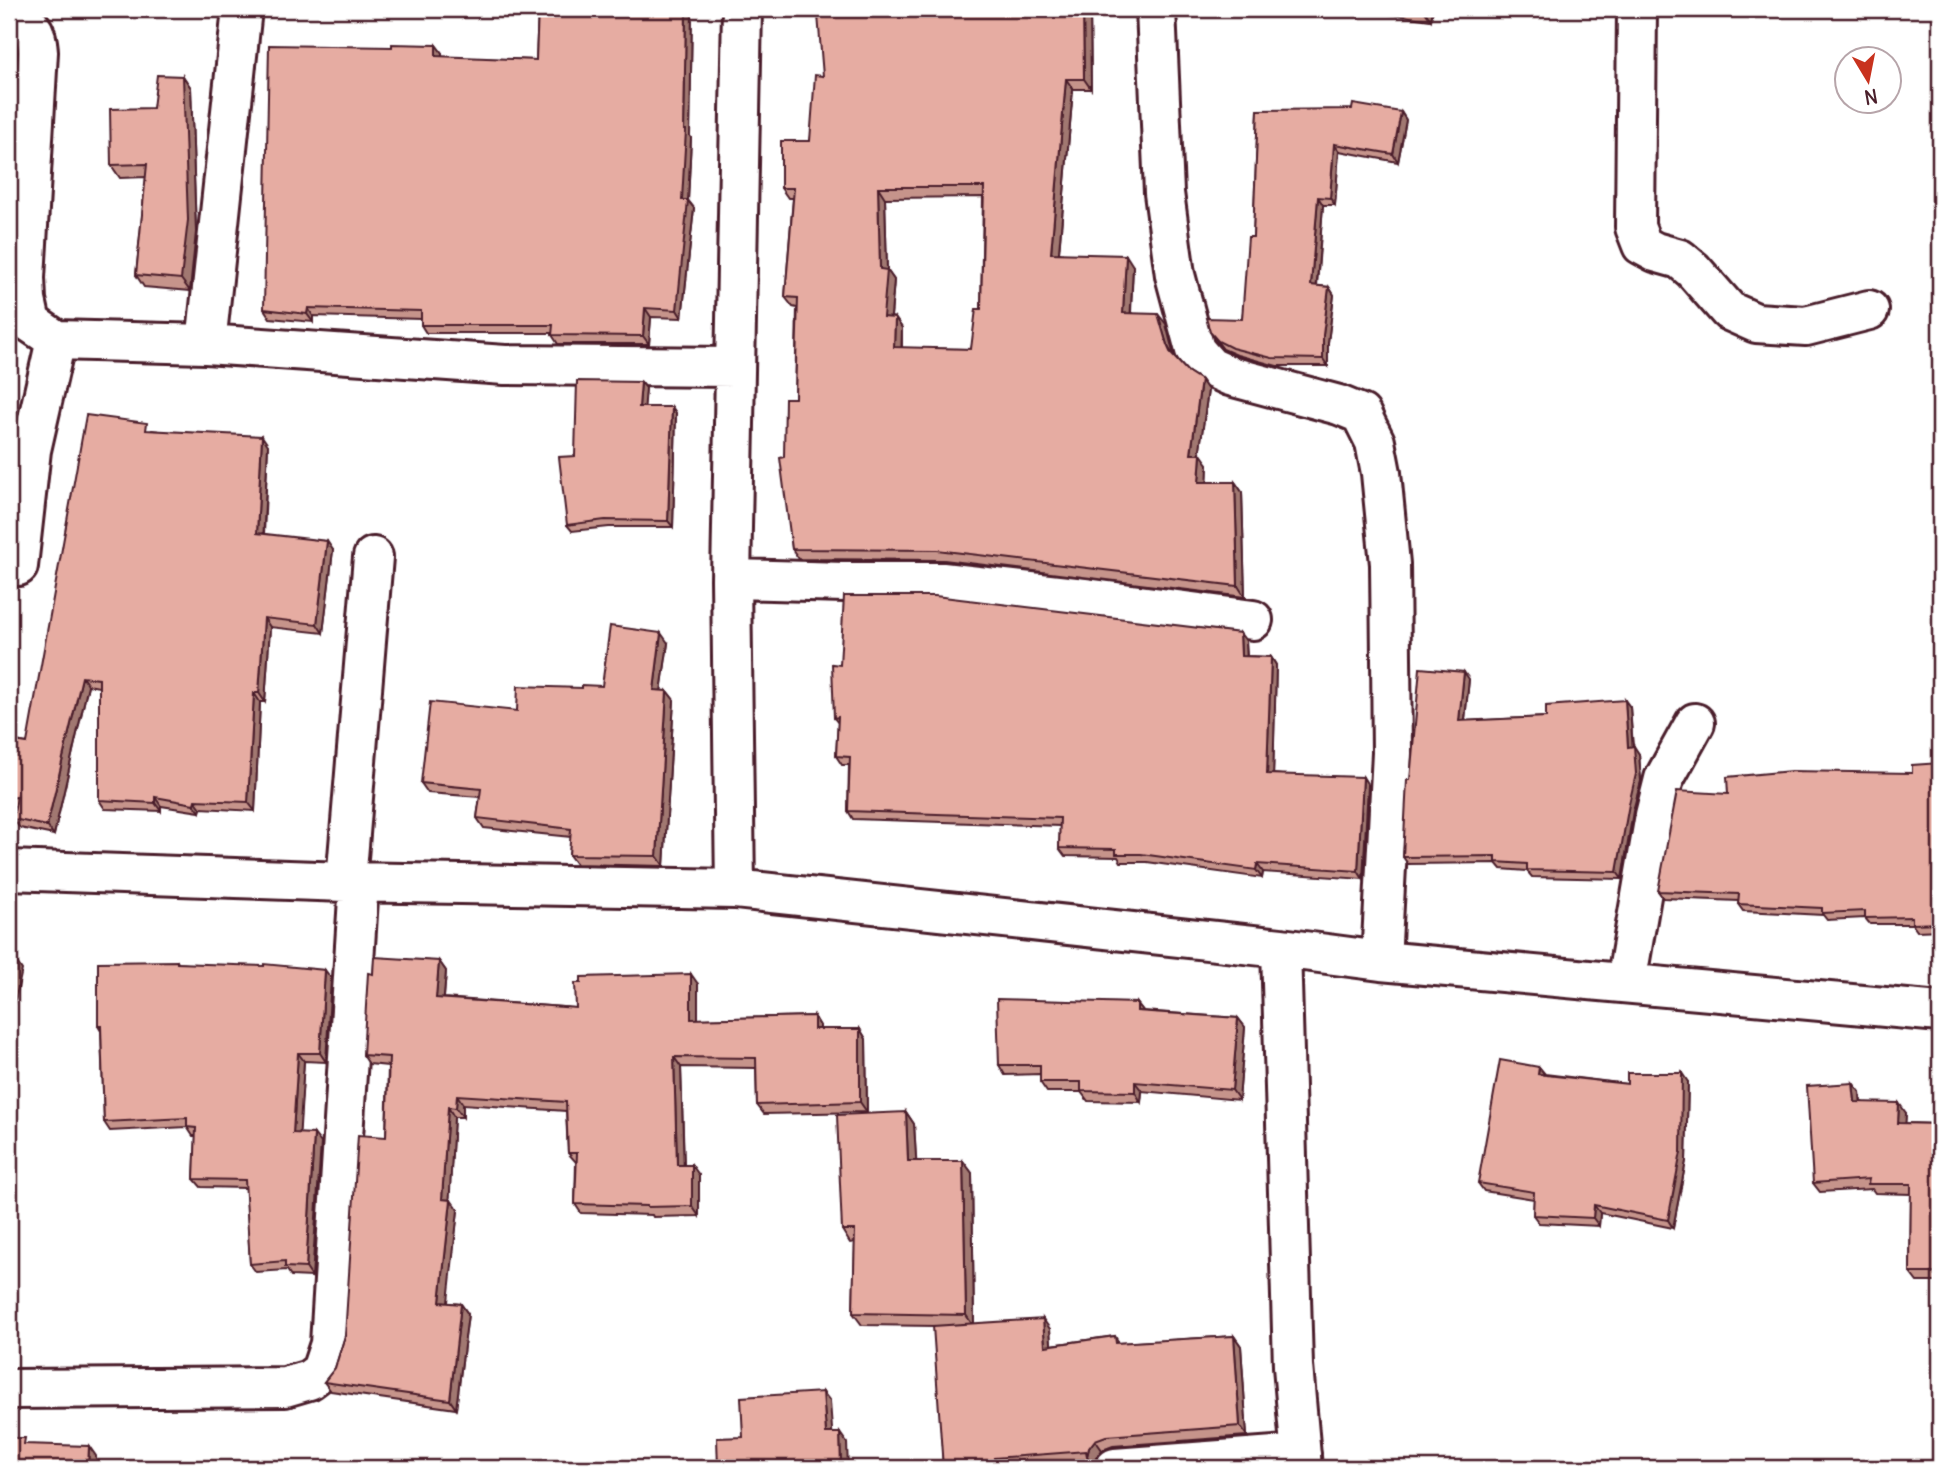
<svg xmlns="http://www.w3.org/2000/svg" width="1949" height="1477" font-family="Delius,sans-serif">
  <rect width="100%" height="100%" fill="#fff"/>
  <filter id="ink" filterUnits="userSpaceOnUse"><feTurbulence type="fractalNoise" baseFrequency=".0143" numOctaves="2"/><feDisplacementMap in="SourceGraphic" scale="14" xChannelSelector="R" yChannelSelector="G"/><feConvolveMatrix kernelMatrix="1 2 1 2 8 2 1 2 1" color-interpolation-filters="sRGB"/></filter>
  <g filter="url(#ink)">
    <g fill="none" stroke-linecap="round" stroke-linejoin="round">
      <defs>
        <path id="minor" d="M1156,9L1164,193L1175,275L1195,350L1210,367L1230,376L1339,405L1361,414L1375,442L1381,473L1390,564L1392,753L1381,961
          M1637,9L1635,227L1642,245L1655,252L1680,259L1693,270L1729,311L1756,323L1806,326L1869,310
          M9,18C31,21 37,30 38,52L25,278L26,300L31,323L56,340L206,344L505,365L735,367
          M206,344L242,9
          M18,566L31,450L56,340
          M731,579L845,582H942L1084,598L1253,620
          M9,870L346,882L735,889L1281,948L1381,961L1940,1012
          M346,882L373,557
          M735,889L731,579L742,9
          M1281,948L1293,1366L1302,1468
          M1626,983L1655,815L1664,779L1695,723
          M9,1389L285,1387L309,1380L321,1371L330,1344L359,882
          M1115,1468L1301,1454"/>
      </defs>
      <use href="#minor" stroke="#4a1f2b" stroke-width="44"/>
      <use href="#minor" stroke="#fff" stroke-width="38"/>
    </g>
    <path fill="#c6948b" stroke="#4a1f2b" stroke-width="2" fill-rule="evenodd" d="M538,9H692L690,136L691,138L688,200L694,208L682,318L651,317L649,344H558L552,335V333H426L421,325V319L313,316V322L270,318L264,309L392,47L436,45L442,53V57L536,60Z
      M1090,9L1091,89H1073L1059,253L1133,266L1131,313L1166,324L1175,359L1187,371L1201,380L1208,390L1199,454L1208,464L1207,482H1235L1242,492L1245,597L944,560L799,559L792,549L784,457L795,398L797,308L793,307L785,297L793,198H788L781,188L810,141L823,76ZM983,197L981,309L971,349L902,348V328L895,318L891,317L894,280L887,270L885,198Z
      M1373,9H1433L1431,20L1375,12Z
      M183,76L191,88L196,232L190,291L144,287L136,275L146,177L120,178L111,165L153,108Z
      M1258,110L1401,112L1406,120L1398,162L1339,151L1335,205H1323L1317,286L1329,287L1334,295L1328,342V366H1277L1237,355L1223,349L1210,332L1242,319L1253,237Z
      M641,382L646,388L644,407H672L676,413L673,527H609L572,531L567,525L575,456Z
      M152,430L268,445L264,534L333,550L323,633L270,627L265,702H260L255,811L201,808L200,812L161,806V811L105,809L99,800V687L88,685L54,835L20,828L13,819L16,806L9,807V740L27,743Z
      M1246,641L1247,656L1271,657L1276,665L1273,774L1368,785L1363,879L1263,872L1262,878L1147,862H1121L1118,857L1065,856L1059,848L1060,826L853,819L848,811L849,765H842L836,756L838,723L834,718L840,665Z
      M668,643L661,691H667L674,700L664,866L576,864L569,855L571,837L484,828L477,818L480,797L428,793L421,783L517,711L582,688L602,686Z
      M1469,679L1465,721L1546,717L1630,707L1633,747L1639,754L1641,781L1633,811L1622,879L1532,877L1527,871L1501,869L1496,863L1408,864L1403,857L1410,780Z
      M1940,763V930L1917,931L1912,924H1870L1865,918L1827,920L1823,915L1743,911L1738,904L1739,901L1663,898L1658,891L1728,794L1912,773Z
      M177,961L178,963L331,978L326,1062L304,1061L299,1133L321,1143L312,1277L291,1276L287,1270L256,1272L250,1264L246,1188L201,1187L194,1179L196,1136H193L187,1127L110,1131L104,1122L101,1031L98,1026Z
      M439,961L446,971L444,998L576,1008L698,984V1019L814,1016L820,1026V1029H860L866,1039L867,1112L764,1114L757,1105L756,1068L681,1067L684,1165L699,1175V1216L653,1217L652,1215L581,1213L575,1204L576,1162L568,1153L566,1111L463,1104V1117H454L449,1200L458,1210L447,1303L461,1304L468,1314L456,1409L331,1391L324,1382L335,1368L345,1336L386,1137L388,1066L369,1064L363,1055L373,974Z
      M1137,1003L1143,1011L1238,1018L1245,1027L1239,1100L1142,1091L1141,1102L1088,1101L1081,1092H1047L1040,1082V1074L1005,1075L999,1065Z
      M1539,1067L1545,1074L1627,1084L1688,1082L1686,1161L1673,1228L1600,1213L1599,1226L1539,1223L1533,1215L1534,1199L1484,1191L1478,1183Z
      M1853,1083L1860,1092L1861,1102L1906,1113L1905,1123L1940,1124V1282H1917L1910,1273L1911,1194L1875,1193L1872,1189L1820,1192L1813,1183Z
      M906,1112L914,1124L916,1161H963L972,1173L974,1324L1050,1329L1051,1345L1115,1336L1119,1343L1234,1336L1241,1346L1247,1436L1113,1446L1102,1450L1096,1458L1094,1466L1090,1461L1001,1468H943L936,1326L862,1325L853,1313L855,1242L850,1243L842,1230Z"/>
    <path fill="#a17871" stroke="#4a1f2b" stroke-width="2" d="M686,9H692L690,136L691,138L688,201L694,208L682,318L677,310L684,130Z
      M1083,9H1090L1091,89L1084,79Z
      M1423,9H1433L1431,20Z
      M436,45L442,53V65L436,56Z
      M183,76L191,88L196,232L190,291L181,279Z
      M1066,79L1073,89L1058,263L1051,253Z
      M1401,112L1406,120L1398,162L1393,154Z
      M1334,144L1339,151L1335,205L1330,198Z
      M878,187L885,198L887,270L894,280L890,327L883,317L880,269Z
      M1318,197L1323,205L1316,293L1311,285Z
      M1126,255L1133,266L1130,324L1123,313Z
      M1329,287L1334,295L1328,342V366L1323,359V335Z
      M308,308L313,316V322L307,314Z
      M645,308L651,317L649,344L643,336Z
      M1158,314L1166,324L1174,356L1178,364L1167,345Z
      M895,318L902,328L901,358L894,347Z
      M1201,380L1208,390L1198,464L1191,454Z
      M641,382L646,388L644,413L639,407Z
      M9,384L13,389L9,422Z
      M672,407L676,413L673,527L668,521Z
      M262,436L268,445L263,542L257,533Z
      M1201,454L1208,464L1207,493L1199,482Z
      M1235,482L1242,492L1245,597L1238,586Z
      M327,541L333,550L323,633L317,624Z
      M264,618L270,627L265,702L259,693Z
      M661,633L668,643L660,699L654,690Z
      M1240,633L1246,641L1247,664L1241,656Z
      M1271,657L1276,665L1273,782L1267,774Z
      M1464,672L1469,679L1464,728L1459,721Z
      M82,677L88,685L54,835L47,826Z
      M667,691L674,700L664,866L657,856Z
      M254,693L260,702L255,811L248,802Z
      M1625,700L1630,707L1633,754L1628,747Z
      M1634,746L1639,754L1641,781L1633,811L1622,879L1617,872Z
      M1363,777L1368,785L1363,879L1358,871Z
      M155,797L161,806V811L155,803Z
      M195,800L201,808L200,812L194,804Z
      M1257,864L1263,872L1262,878L1256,870Z
      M16,961L22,970L9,1028V991Z
      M439,961L446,971L443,1007L436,998Z
      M325,970L331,978L326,1062L320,1053Z
      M691,974L698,984V1028L691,1019Z
      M1137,1003L1144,1012L1137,1011Z
      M814,1016L820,1026V1039L814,1029Z
      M1238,1018L1245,1027L1239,1100L1232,1090Z
      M860,1029L866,1039L867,1112L860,1102Z
      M298,1053L304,1061L299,1142L293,1133Z
      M674,1057L681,1067L684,1175L677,1165Z
      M1539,1067L1545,1075L1538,1074Z
      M1682,1073L1688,1082L1686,1161L1673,1228L1668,1220Z
      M1135,1082L1142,1091L1141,1102L1135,1092Z
      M1853,1083L1860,1092L1861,1111L1855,1102Z
      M457,1095L463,1104V1117L456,1108Z
      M1899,1103L1906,1113L1905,1132L1898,1123Z
      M448,1107L454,1117L449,1209L442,1199Z
      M906,1112L914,1124L917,1173L908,1161Z
      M314,1134L321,1143L312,1277L306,1268Z
      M963,1161L972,1173L974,1327L966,1315Z
      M692,1165L699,1175V1216L692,1206Z
      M451,1200L458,1210L447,1311L440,1302Z
      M1594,1205L1600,1213L1599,1226L1593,1218Z
      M461,1304L468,1314L456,1409L450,1400Z
      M1043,1319L1050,1329L1052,1356L1045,1346Z
      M1234,1336L1241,1346L1247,1436L1240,1426Z
      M823,1392L830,1401L833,1443L826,1433Z
      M840,1433L847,1443L848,1468H841Z
      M1095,1440L1102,1450L1096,1458L1094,1466L1087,1456L1089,1448Z
      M89,1446L96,1456V1468H88Z
      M994,1458L1001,1468H995Z"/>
    <path fill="#e6aca2" stroke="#4a1f2b" stroke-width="2" fill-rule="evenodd" d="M538,9H686L684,130H686L682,200H688L677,310L645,308L643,336L552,335L553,325H421V311L308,308L307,314L264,309L269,45L392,47V44L436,45V56L536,60Z
      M828,9H1083L1084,79H1066L1051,253L1126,255L1123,313L1158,314L1167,345L1171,354L1187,371L1201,380L1191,454H1201L1199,482H1235L1238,586L937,550L792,549L780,458L784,457L785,398H795L798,298L785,297L794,188H781V141H810L815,75L823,76L818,15L828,14ZM878,187H984L981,309H976L971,349L894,347L895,318L883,317L887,270L880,269Z
      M157,75L183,76L188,220L181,279L136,275L147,164L111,165L110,109L153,108Z
      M1353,104L1401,112L1393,154L1334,144L1330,198L1318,197L1311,285L1329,287L1323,335V359L1272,358L1232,348L1218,341L1210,332L1206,318L1242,319L1248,237H1253L1258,110L1352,109Z
      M577,381L641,382L639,407H672L668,521L605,520L567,525L559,457L575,456Z
      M86,415L147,423L146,430L262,436L257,533L327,541L317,624L264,618L259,693H254L248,802L195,800L194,804L155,797V803L99,800V679L82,677L47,826L13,819L17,797L9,798V740L27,743Z
      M844,596H935L1240,633L1241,656L1271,657L1267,774L1363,777L1358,871L1257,864L1256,870L1141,854H1116V849L1059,848L1060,818L848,811L850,757L836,756L838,717L834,718L832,664L840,665Z
      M610,626L661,633L654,690L667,691L657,856L569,855L571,829L477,818L481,789L421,783L430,702L517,711L518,686L582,688V685L602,686Z
      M1420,668L1464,672L1459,721L1546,717V706L1625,700L1628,747L1634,746L1636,774L1629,804L1617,872L1527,870V864L1496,862V856L1403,857L1407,780H1410Z
      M1940,763V923L1912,924V917L1865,918V911L1822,913V908L1738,904L1739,894L1658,891L1677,791L1728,794L1727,777L1791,771L1912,773V765Z
      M374,957L439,961L436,998L576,1008L575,983H581V977L691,974V1019L814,1016V1029H860V1102L757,1105L756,1058L674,1057L677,1165H692V1206L647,1207V1206L575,1204L577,1153H568L566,1102L457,1095L456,1108L448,1107L442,1199L451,1200L440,1302L461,1304L450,1400L324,1382L335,1368L345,1336L358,1135L386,1137L389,1057L363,1055L368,973L373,974Z
      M9,959L16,961L9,991Z
      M177,961V963L264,966V964L325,970L320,1053H298L293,1133L314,1134L306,1268L285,1267V1261L250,1264L245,1180L194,1179L196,1128L187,1127V1118L104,1122L101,1026H98V962Z
      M997,999L1137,1003V1011L1238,1018L1232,1090L1135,1082V1092L1081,1091V1082H1040V1065H999Z
      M1500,1060L1539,1067L1538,1074L1627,1084V1073H1682L1681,1152L1668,1220L1594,1205L1593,1218L1533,1215L1534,1192L1478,1183Z
      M1853,1083L1855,1102L1899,1103L1898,1123L1940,1124V1273H1910L1911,1184H1868L1869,1179L1813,1183L1807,1086Z
      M906,1112L908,1161H963L966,1315L853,1313L855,1230H842L837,1115Z
      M1043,1319L1045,1346L1115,1336L1116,1343L1234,1336L1240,1426L1106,1436L1095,1440L1089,1448L1087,1456L1086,1451L994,1458L995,1468H943L933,1326Z
      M823,1392L826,1433H840L841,1468H718L717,1438L743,1437L741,1397Z
      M9,1438H25L24,1444L89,1446L88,1468H9Z"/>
  </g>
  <rect width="1949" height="1477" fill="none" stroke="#fff" stroke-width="35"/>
  <rect x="18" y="18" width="1914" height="1442" fill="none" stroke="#4a1f2b" stroke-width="2.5" filter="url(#ink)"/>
  <g transform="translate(1868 80) rotate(170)"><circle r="33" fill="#ffffff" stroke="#b7a5aa" stroke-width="2"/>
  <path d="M0-5L12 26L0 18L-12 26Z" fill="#c8321e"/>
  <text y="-10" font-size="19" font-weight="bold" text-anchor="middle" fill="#4a1f2b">N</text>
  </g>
</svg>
